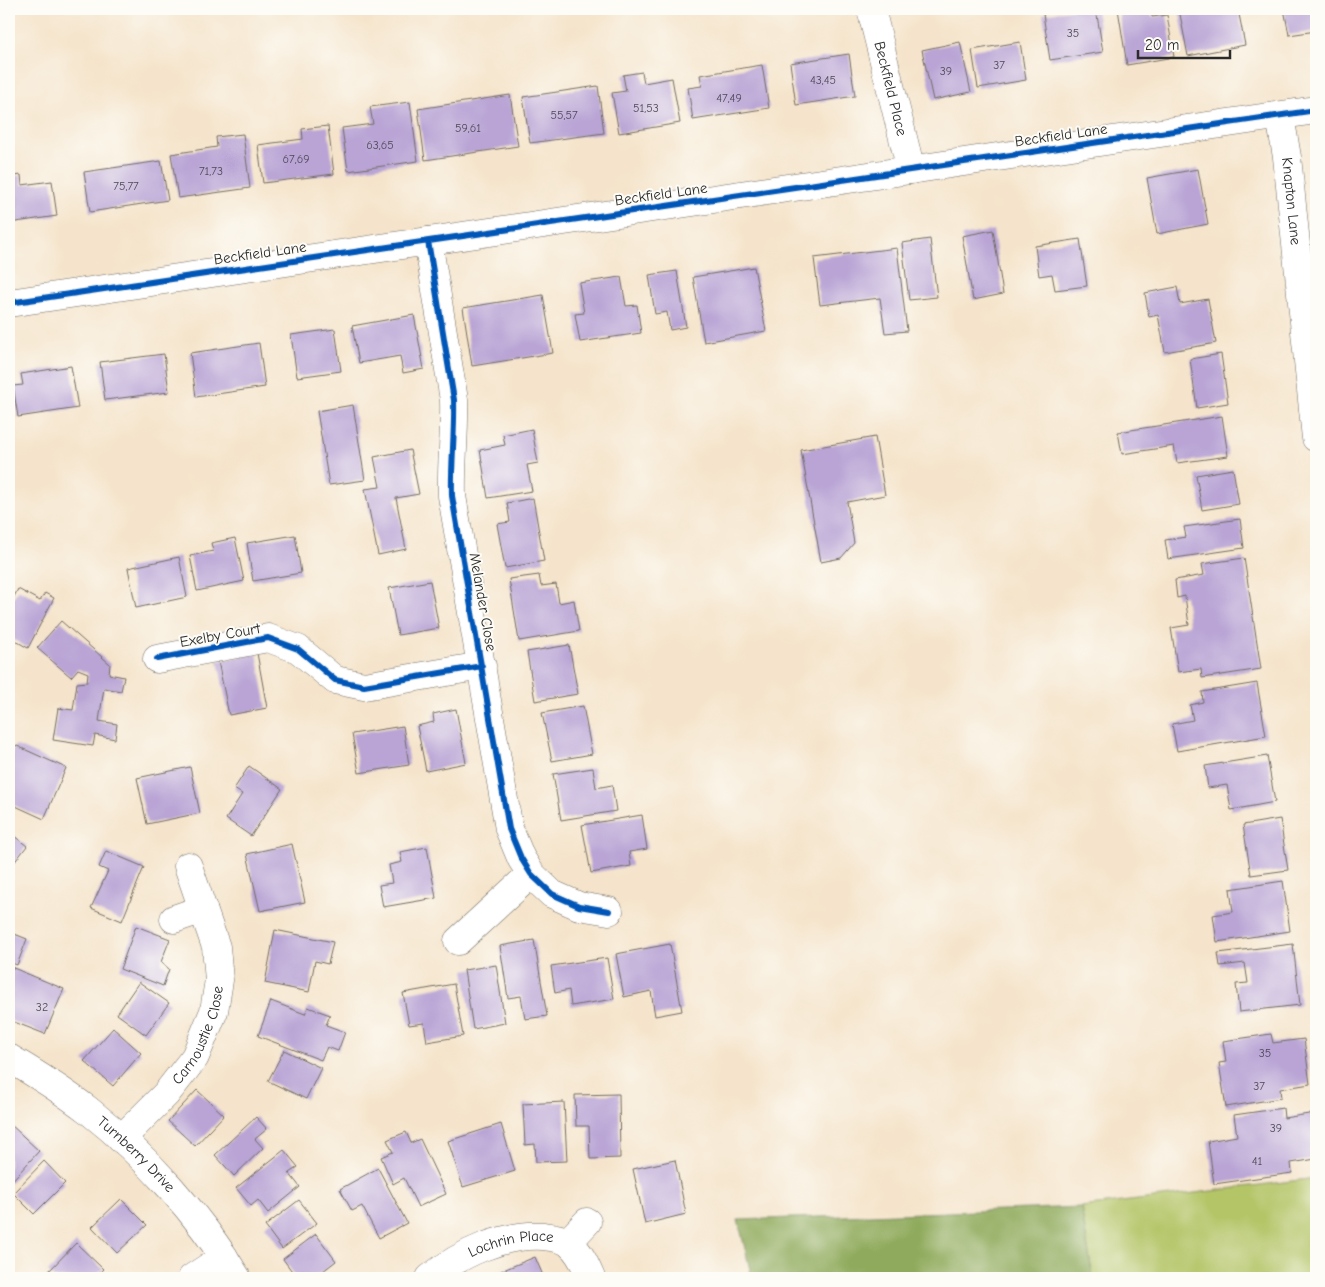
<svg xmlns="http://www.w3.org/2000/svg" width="1325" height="1287" font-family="'Comic Neue',sans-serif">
  <rect width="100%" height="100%" fill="#fdfcf7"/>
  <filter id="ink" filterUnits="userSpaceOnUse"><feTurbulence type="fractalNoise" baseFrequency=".02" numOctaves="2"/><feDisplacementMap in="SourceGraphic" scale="10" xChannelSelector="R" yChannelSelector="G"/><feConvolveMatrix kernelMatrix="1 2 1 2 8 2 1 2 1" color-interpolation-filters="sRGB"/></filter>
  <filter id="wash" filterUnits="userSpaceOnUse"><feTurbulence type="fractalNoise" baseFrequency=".0096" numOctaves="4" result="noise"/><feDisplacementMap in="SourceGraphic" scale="20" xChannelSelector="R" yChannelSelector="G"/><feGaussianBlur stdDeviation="1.12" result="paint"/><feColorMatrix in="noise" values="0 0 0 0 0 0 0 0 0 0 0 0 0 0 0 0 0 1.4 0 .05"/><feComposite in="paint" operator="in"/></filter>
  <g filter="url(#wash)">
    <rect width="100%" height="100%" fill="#f5e4cb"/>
    <path fill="#b4c568" stroke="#70784a" d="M1316,1178V1278H1093L1081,1207Z"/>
    <path fill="#8faa5c" stroke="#5d6a44" d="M1081,1207L1093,1278H752L738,1220Z"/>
    <g id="blocks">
      <path fill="#b9a4d5" d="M1076,9H1096L1103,52L1050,60L1043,14Z
        M1118,9H1151L1152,17L1167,15L1174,57L1127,65Z
        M1179,9H1195V10L1238,9L1245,45L1188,56Z
        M1284,9H1316V31L1289,35Z
        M960,42L971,92L933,100L922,50Z
        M1020,42L1026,80L978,88L972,50Z
        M849,54L855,96L796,105L790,63Z
        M762,65L769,108L693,120L688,88L702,86L700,75Z
        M642,72L644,83L672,78L680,123L619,133L612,93L626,91L623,75Z
        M598,86L604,133L530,143L523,97Z
        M510,95L518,146L425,160L418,109Z
        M410,102L418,161L348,171L342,128L373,124L370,107Z
        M328,126L334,174L263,183L258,145L303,139L302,129Z
        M243,134L250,188L178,198L171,154L217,147L216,137Z
        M161,161L168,200L90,212L84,172Z
        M1198,169L1208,224L1157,234L1147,178Z
        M21,175L22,185L52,181L57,216L9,223V177Z
        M993,230L1003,294L973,300L962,236Z
        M930,239L937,297L909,300L902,243Z
        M1080,239L1087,286L1055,290L1052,274L1039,276L1035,246Z
        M897,248L907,331L885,333L880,298L820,305L814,258Z
        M754,267L766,331L704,342L693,277Z
        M677,271L686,327L670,330L667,312L655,314L649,275Z
        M621,277L626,306L637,305L641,333L580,342L575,314L584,313L579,283Z
        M1177,287L1180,304L1208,299L1216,343L1165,352L1158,315L1149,317L1145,293Z
        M543,295L553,353L472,366L463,308Z
        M414,315L424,369L403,373L400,356L359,363L352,326Z
        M335,329L341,371L297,377L291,335Z
        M259,343L265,387L196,397L190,353Z
        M164,354L169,392L105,400L100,362Z
        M1221,354L1228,403L1197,408L1190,359Z
        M71,366L78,408L18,417L13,386L23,385L21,374Z
        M353,405L365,480L329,485L317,411Z
        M1222,416L1228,456L1177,463L1174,446L1122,454L1118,432Z
        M532,429L538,463L527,465L532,491L488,498L480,450L505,445L503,435Z
        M875,437L885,495L847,502L854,543L841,558L821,562L801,450Z
        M410,450L419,494L396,498L406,549L378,555L365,489L380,487L374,457Z
        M1233,469L1239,504L1202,510L1196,475Z
        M533,498L544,561L505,568L497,524L510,522L507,503Z
        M1240,519L1244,548L1168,559L1165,540L1186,537L1184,527Z
        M295,535L301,573L253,581L247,543Z
        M235,538L244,581L197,591L190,556L213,551L211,543Z
        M179,557L187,597L136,608L128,568Z
        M1244,558L1261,669L1202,678L1201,669L1178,672L1171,628L1189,625L1185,596L1177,598L1175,580L1204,575L1202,564Z
        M539,575L541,586L556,584L559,603L574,600L579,631L519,641L509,579Z
        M430,581L439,628L398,635L389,588Z
        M18,589L40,601L45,593L54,598L28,648L9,637V606Z
        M61,621L110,664L109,674L124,677L121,691L104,688L99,721L117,724L115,739L95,735L93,746L53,740L58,708L73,710L77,683L87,682L88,673L78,669L71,677L37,648Z
        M569,645L578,694L535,701L527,652Z
        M257,653L267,708L229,715L218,661Z
        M1257,683L1266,736L1177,751L1172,724L1193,720L1190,705L1203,702L1202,692Z
        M583,706L592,754L552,761L542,713Z
        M456,709L466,763L426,771L417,726L434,722L433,714Z
        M403,726L409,765L359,773L352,734Z
        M15,745L66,768L44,819L9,803V759Z
        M1267,756L1275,802L1231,810L1227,785L1208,788L1205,766Z
        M249,766L282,789L251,836L226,819L242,794L234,789Z
        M190,767L200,813L147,824L137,778Z
        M593,768L596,788L612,785L616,811L561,820L553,774Z
        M642,815L647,849L629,852L631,866L591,873L582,825Z
        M1280,819L1288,870L1251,875L1243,825Z
        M9,832L27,846L13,864L9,861Z
        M292,844L305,902L260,911L247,854Z
        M427,847L436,898L383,907L379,885L392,883L389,865L402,862L400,852Z
        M106,851L144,867L122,921L91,908L108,871L99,867Z
        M1283,881L1290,931L1217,942L1213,915L1233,912L1230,889Z
        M136,926L170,939L161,962L169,969L163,986L120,969Z
        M275,930L333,942L328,964L315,961L309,992L265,983Z
        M12,933L27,939L17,965L9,962V943Z
        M534,940L547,1016L525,1019L521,996L508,998L500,946Z
        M670,944L682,1011L655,1016L651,991L624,997L616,954Z
        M1293,944L1300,1005L1239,1012L1236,984L1248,983L1245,963L1220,966L1218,953Z
        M607,958L614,999L571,1006L569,990L555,993L551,966Z
        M496,965L505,1023L473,1029L464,970Z
        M11,967L64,989L45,1034L9,1020V973Z
        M139,982L169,1003L146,1035L117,1014Z
        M454,984L463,1036L427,1042L424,1023L409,1025L403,993Z
        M271,1001L305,1014L308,1007L330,1015L326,1025L345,1032L338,1051L327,1047L321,1060L258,1036Z
        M113,1028L141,1053L113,1086L84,1061Z
        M1271,1034L1273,1043L1304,1039L1310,1084L1280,1089L1281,1098L1226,1107L1219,1063L1226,1062L1223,1041Z
        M284,1050L321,1068L306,1099L268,1081Z
        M197,1090L224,1115L195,1146L168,1121Z
        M619,1094L620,1158L590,1159L589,1126H576L575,1095Z
        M564,1102L567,1161L536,1162L535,1144L525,1145L523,1104Z
        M1283,1108L1284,1118L1315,1113L1316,1159L1291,1163L1292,1173L1214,1184L1208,1141L1237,1136L1234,1115Z
        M256,1117L267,1129L255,1139L263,1148L234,1176L215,1155Z
        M9,1123L39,1151L9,1184Z
        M501,1124L515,1171L463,1187L448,1141Z
        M406,1132L411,1143L420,1139L446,1194L418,1207L404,1178L393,1184L381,1157L393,1152L387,1140Z
        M284,1150L298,1167L289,1173L300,1187L268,1213L258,1200L251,1206L236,1188Z
        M675,1160L686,1214L645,1224L633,1169Z
        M44,1161L65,1183L34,1214L13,1193Z
        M378,1168L407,1223L379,1238L362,1206L352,1211L340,1189Z
        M121,1199L147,1225L117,1253L92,1227Z
        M299,1200L317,1223L282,1249L265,1226Z
        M316,1234L336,1261L314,1278H297L283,1259Z
        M76,1243L103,1269L94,1278H54L48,1272Z
        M535,1257L544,1278H505L501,1271Z"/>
    </g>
  </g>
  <g filter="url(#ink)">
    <use href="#blocks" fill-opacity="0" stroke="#726c63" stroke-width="1"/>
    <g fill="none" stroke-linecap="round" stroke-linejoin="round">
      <defs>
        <g id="minor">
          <path id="s1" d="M871,9L911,170"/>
          <path id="s2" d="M1280,116L1287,157L1316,438"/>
          <path d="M428,241L454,400C455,432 451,464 452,496L509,829L521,858L531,874L552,894L579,906L609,911"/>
          <path d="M9,303L1316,110"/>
          <path d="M157,659L268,638L298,649L335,680L364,686L482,666"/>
          <path d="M174,919L203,909"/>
          <path d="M458,941L531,874"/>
          <path id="s3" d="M9,1058C36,1074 63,1091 88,1110C145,1155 200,1215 237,1278"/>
          <path id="s4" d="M121,1139L166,1094L195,1057L214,1011L219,980L216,947L188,866"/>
          <path d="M568,1242L587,1222"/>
          <path d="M192,1278L224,1257"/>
          <path id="s5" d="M430,1278C461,1253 503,1234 543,1236C551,1237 563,1238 569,1243C580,1252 586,1266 591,1278"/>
        </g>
      </defs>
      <use href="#minor" stroke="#726c63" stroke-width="29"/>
      <use href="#minor" stroke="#fff" stroke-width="28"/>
      <defs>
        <path id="cycleway" d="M428,241L454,400C455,432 451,464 452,496L509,829L521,858L531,874L552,894L579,906L609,911
          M9,303L1316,110
          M157,659L268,638L298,649L335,680L364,686L482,666"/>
      </defs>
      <use href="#cycleway" stroke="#fdfcf7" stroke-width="9"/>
      <use href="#cycleway" stroke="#0057b8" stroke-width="6"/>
    </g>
  </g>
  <g text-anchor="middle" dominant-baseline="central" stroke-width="4" stroke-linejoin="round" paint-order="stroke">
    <g font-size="12" fill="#4e4956">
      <text x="1073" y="33">35</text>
      <text x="999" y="65">37</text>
      <text x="946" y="71">39</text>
      <text x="823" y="80">43,45</text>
      <text x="729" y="98">47,49</text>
      <text x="646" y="108">51,53</text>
      <text x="564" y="115">55,57</text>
      <text x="468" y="128">59,61</text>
      <text x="380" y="145">63,65</text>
      <text x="296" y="159">67,69</text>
      <text x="211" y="171">71,73</text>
      <text x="126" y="186">75,77</text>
      <text x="42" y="1007">32</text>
      <text x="1265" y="1053">35</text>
      <text x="1259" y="1086">37</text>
      <text x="1276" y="1128">39</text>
      <text x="1257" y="1161">41</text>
    </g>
    <g font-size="15" fill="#2b2b2b" stroke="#fdfcf7">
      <text stroke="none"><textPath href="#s1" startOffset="82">Beckfield Place</textPath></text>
      <text transform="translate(1061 135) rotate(-8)">Beckfield Lane</text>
      <text transform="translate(661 194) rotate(-8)">Beckfield Lane</text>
      <text stroke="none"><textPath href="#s2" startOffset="86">Knapton Lane</textPath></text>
      <text transform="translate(260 253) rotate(-8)">Beckfield Lane</text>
      <text transform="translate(483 602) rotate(80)">Melander Close</text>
      <text transform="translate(220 635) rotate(-10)">Exelby Court</text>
      <text stroke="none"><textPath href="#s4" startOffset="132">Carnoustie Close</textPath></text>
      <text stroke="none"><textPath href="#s3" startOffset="160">Turnberry Drive</textPath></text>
      <text stroke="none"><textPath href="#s5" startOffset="90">Lochrin Place</textPath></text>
    </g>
  </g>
  <rect width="1325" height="1287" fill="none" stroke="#fdfcf7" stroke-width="30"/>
  <path d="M1138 50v8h92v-8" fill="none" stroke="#2b2b2b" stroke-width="2.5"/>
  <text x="1145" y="50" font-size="15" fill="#2b2b2b" stroke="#fdfcf7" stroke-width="4" paint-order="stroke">20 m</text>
</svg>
